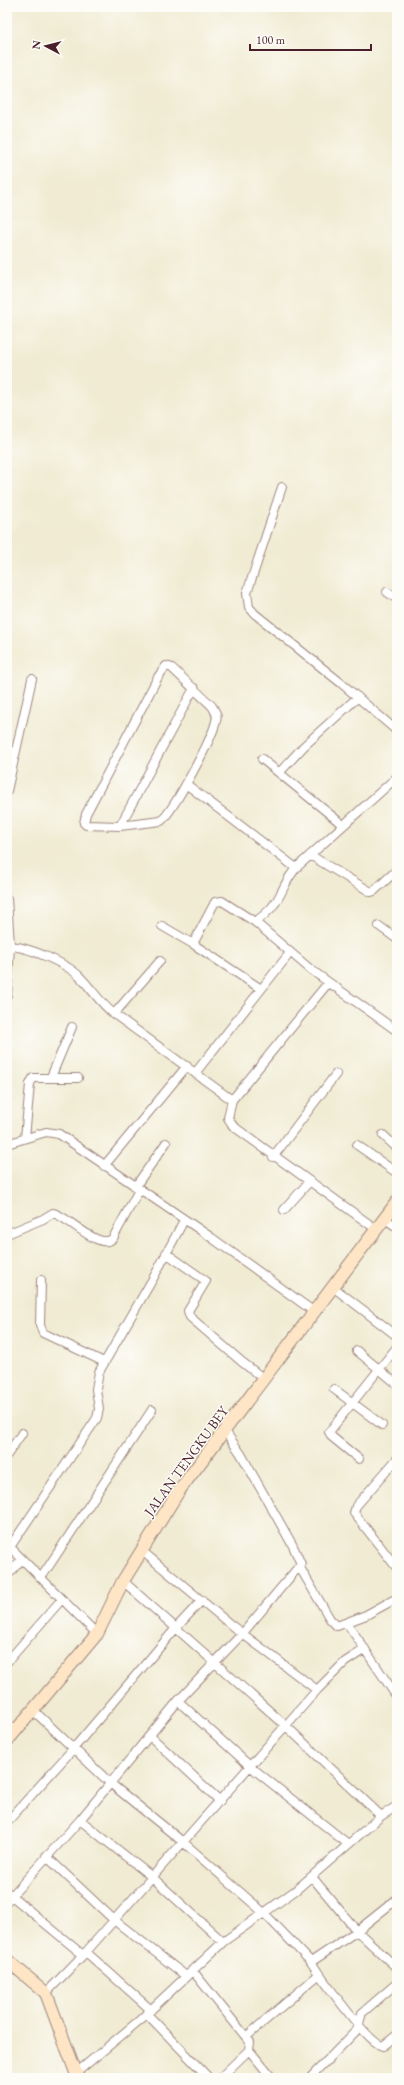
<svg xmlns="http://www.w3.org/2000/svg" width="404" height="2085" font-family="'EB Garamond',serif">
  <rect width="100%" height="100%" fill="#fdfcf7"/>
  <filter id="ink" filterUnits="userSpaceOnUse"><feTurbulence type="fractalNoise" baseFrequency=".025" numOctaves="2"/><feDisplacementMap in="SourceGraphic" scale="8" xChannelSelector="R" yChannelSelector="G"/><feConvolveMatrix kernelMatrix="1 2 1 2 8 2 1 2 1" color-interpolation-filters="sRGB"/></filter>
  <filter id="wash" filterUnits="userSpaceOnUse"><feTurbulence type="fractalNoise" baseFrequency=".012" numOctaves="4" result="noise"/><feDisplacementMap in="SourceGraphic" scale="16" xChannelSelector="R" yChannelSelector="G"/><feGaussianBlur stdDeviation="0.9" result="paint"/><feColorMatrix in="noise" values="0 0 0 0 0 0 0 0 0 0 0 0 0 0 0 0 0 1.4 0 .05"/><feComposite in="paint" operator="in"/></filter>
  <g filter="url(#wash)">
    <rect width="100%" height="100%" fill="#f0ebd2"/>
  </g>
  <g filter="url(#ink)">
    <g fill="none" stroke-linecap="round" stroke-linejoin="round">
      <defs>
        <path id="street" d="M282,487L247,593L249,607L255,614L341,683L397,731
          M387,592L397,599
          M166,666L172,668L212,706C215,711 218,715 216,721C213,737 174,810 161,821L120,826L86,825L84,823L86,814L158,677Z
          M262,759L343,825
          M279,773L304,746L358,697
          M186,784L296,868
          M7,791L32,679
          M120,826L194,688
          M310,855L371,892L374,891L397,870
          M7,899L10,946L7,995
          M255,922C265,915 275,906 280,895C287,882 286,880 296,868L397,777
          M162,926L193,944L261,989
          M379,926L397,939
          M193,944L215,902L222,901L255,922L310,969L397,1031
          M7,946C25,945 68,964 80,977C92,989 100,1003 114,1014L232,1100L228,1118L233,1126L376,1229
          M114,1014L160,961
          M196,1072L289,954
          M51,1077L72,1027
          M232,1100L328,983
          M383,1135L397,1148
          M25,1138L30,1084L33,1078H78
          M7,1144L46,1132L59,1134L212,1238L313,1311
          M357,1145L397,1173
          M273,1157L336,1074
          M104,1166L187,1066
          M135,1187L166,1143
          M284,1210L309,1182
          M385,1219L397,1227
          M7,1234L43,1219L53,1213C68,1216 100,1252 113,1238L139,1190
          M166,1253L206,1281L188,1311L190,1317L242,1362L264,1379
          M41,1280L40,1325L43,1333L104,1362
          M333,1287L397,1336
          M357,1351L397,1384
          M334,1389L382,1425
          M7,1455L22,1433
          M359,1459L332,1437L329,1432L397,1347
          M397,1459L356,1506L354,1513L397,1568
          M7,1544L97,1634
          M10,1547L97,1418L99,1409L96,1389L99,1372L155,1275L184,1220
          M142,1551L231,1625L317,1690
          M299,1566L330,1619L337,1626L366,1615L397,1598
          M7,1576L22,1559
          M41,1578L152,1410
          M123,1581L285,1725L381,1816
          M347,1623L397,1697
          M7,1662L62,1599
          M178,1701L251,1767L348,1844
          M33,1710L110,1783L183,1842L264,1913L311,1962L319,1974L316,1977L247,2036
          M7,1724L15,1731
          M150,1736L220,1801
          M80,1820L152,1877L223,1942
          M7,1822L73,1749L176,1628L202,1600
          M46,1856L114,1920L186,1976
          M312,1877L357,1931L397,1968
          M7,1892L83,1955
          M7,1901L80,1820L178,1701L242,1634L301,1564L293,1546L241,1454L225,1431
          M86,1952L151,2010
          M311,1962L357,1931L397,1899
          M192,1970L250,2042L249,2050L220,2078
          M319,1974C329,1987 369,2044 383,2046L397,2035
          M46,1993L86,1952L317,1690L345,1662L365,1649
          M147,2014L209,2078
          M249,2050L272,2078
          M76,2073L141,2019L223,1942L296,1890L381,1816L397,1806
          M310,2078L357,2030L362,2013L397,1983"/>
        <path id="secondary" d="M7,1741L97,1634L123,1581L178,1492L397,1202
          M7,1960L46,1993L78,2078"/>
      </defs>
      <use href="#street" stroke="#9d857e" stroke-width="10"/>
      <use href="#secondary" stroke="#9d857e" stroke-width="14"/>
      <use href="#street" stroke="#fff" stroke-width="8"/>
      <use href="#secondary" stroke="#fde5c5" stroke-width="12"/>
    </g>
  </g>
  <g text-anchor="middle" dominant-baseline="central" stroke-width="3" stroke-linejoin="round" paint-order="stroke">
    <g font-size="14" fill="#4a1f2b" stroke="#fdfcf7">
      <text transform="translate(186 1461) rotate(-54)">JALAN TENGKU BEY</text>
    </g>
  </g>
  <rect width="404" height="2085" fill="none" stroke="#fdfcf7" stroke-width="24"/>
  <g transform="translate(46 46) rotate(277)" stroke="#fdfcf7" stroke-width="3" paint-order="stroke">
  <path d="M0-3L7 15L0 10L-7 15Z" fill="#4a1f2b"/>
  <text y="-6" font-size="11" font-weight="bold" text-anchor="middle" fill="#4a1f2b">N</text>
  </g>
  <path d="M250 44v6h121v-6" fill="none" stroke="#4a1f2b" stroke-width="2"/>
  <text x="256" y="44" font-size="12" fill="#4a1f2b" stroke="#fdfcf7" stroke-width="3" paint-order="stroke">100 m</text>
</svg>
